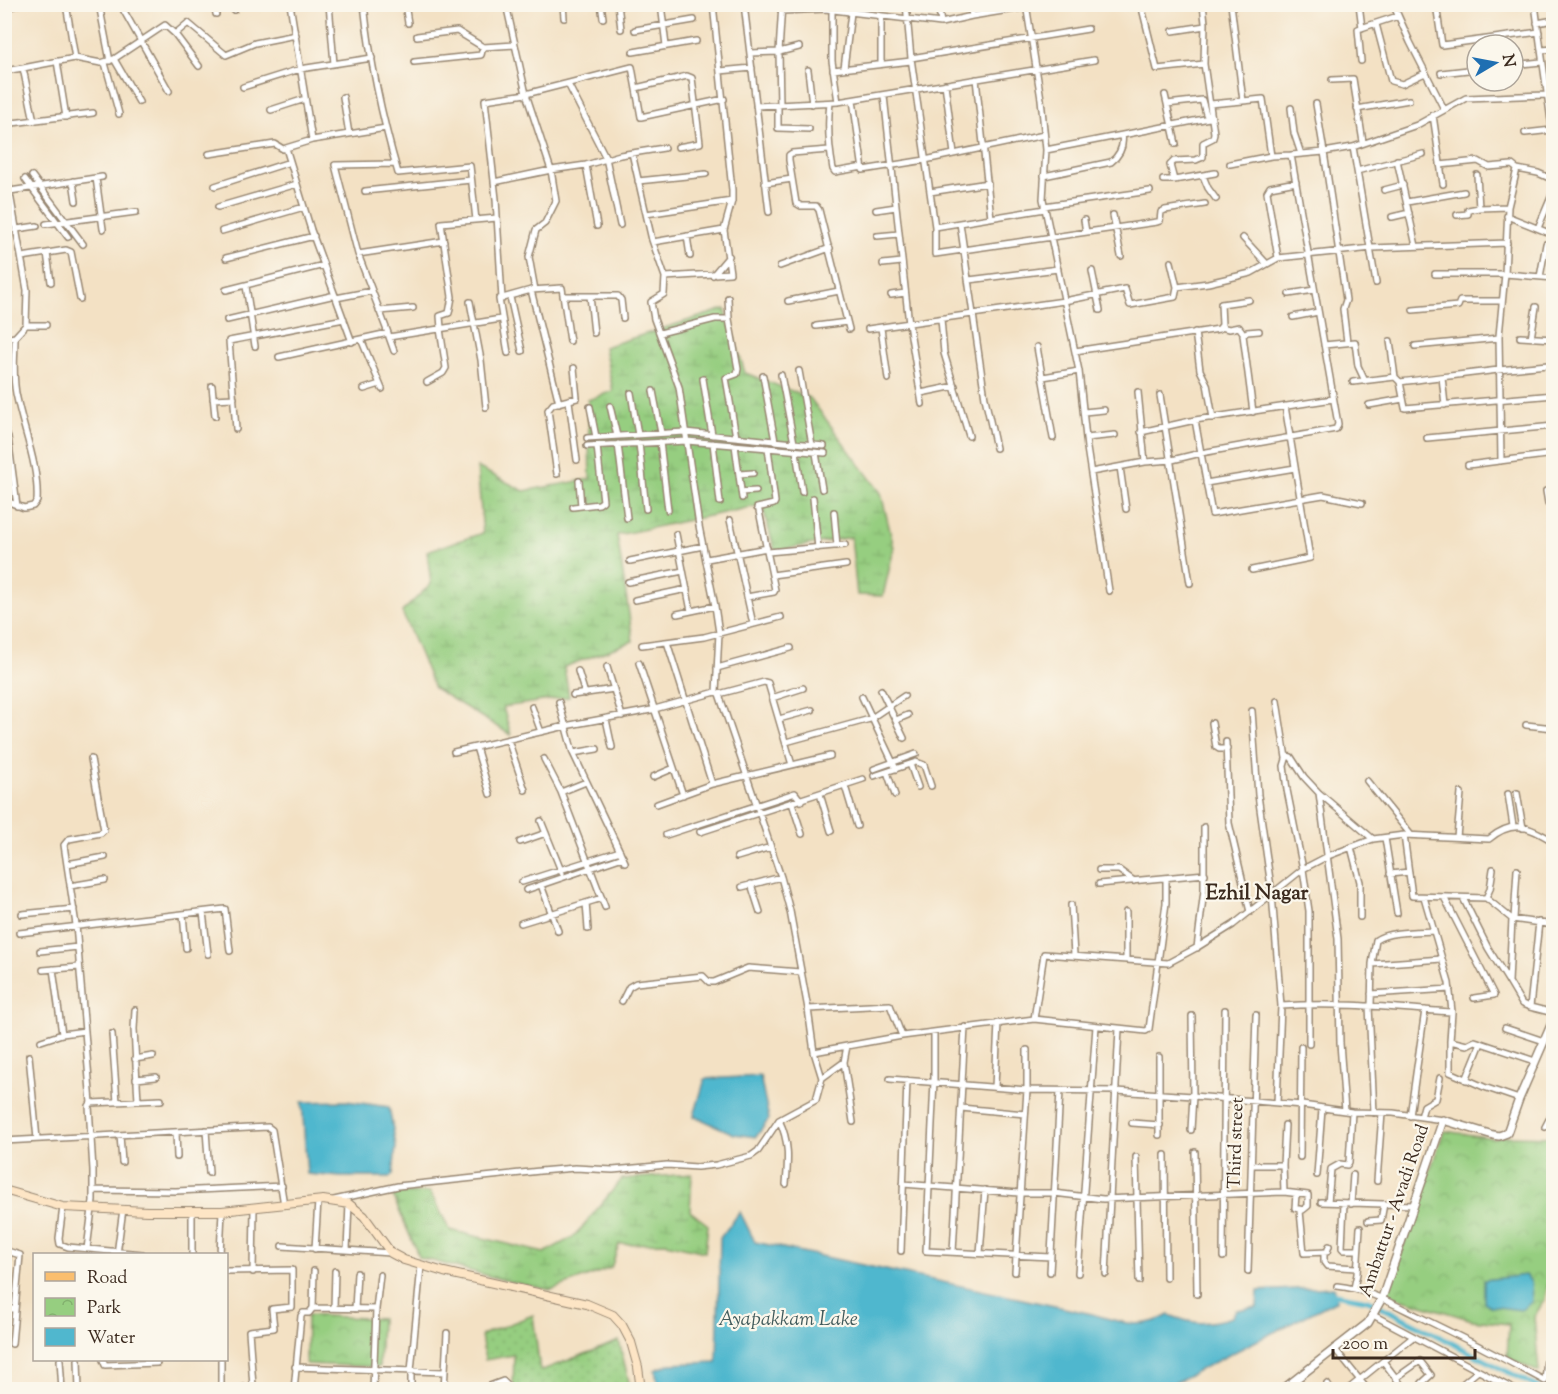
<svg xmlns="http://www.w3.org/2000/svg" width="1558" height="1394" font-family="'Sorts Mill Goudy',serif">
  <defs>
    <pattern id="grass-dots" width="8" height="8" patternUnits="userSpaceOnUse" patternTransform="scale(1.5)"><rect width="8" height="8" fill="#96ce80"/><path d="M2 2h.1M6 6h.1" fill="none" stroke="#82b16e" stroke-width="1.8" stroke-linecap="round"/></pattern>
    <pattern id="wetland-marsh" width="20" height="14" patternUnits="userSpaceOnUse" patternTransform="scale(1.5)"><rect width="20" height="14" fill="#96ce80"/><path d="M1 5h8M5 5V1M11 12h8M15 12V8" fill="none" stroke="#82b16e"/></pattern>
    <pattern id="park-crowns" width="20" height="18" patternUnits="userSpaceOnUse" patternTransform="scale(1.5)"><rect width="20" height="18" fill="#96ce80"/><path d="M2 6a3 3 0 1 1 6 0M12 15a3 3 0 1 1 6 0" fill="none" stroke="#82b16e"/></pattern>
  </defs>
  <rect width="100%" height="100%" fill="#fbf7ec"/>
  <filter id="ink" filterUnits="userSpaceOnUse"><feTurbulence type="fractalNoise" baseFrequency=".0167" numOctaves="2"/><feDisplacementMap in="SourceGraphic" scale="12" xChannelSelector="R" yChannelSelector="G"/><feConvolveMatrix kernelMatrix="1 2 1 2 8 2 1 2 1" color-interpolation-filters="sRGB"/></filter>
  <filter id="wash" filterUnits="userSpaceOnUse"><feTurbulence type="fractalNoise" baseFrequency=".008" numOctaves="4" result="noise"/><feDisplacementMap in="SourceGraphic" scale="24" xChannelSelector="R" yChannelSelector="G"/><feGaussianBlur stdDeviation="1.35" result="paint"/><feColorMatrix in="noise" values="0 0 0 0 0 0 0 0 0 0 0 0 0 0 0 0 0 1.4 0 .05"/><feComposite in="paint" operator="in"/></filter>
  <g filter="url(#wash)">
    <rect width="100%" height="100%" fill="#f3e1c4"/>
    <path fill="url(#grass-dots)" stroke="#687c4f" stroke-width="1.5" d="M533,1315L540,1371L619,1341L630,1386L606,1390L513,1389L514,1355L485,1360L481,1335Z"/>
    <path fill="url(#wetland-marsh)" stroke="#687c4f" stroke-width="1.5" d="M725,309L745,373L810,398L881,493L894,548L883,596L857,595L851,537L775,551L762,505L617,535L633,641L564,667L569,697L503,707L511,735L434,688L402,612L431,584L427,551L483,533L477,467L524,491L590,479L588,400L613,391L604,347Z
      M692,1174L690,1211L708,1225L705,1252L666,1243L619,1244L611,1268L551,1290L511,1282L419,1257L392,1194L430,1192L450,1230L544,1253L575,1236L622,1179Z"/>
    <path fill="url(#park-crowns)" stroke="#687c4f" stroke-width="1.5" d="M1444,1131L1494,1138L1504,1136L1553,1137V1261L1545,1299L1534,1317L1539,1372L1507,1358L1509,1324L1472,1320L1386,1294Z
      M307,1315L381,1319L379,1367L306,1364Z"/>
    <path fill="#50b7ce" stroke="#467076" stroke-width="1.5" d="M760,1076L769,1119L756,1137L734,1134L694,1116L705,1079Z
      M346,1101L389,1107L396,1146L393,1175L390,1177H341L307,1174L302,1102Z
      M740,1212L755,1242L1092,1314C1121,1322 1140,1331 1169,1315C1194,1325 1207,1325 1232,1317L1236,1310L1257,1307L1258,1291L1333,1287L1337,1300L1162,1389H659L655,1370L670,1364L717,1362L720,1238Z
      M1526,1275L1531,1282L1532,1302L1521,1310L1490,1306L1484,1302V1280Z"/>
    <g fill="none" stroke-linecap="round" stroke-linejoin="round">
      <path stroke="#50b7ce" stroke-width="5" d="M1335,1294L1368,1300L1543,1390"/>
    </g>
  </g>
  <g filter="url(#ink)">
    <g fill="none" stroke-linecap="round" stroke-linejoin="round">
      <defs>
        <path id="minor" d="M66,4L75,58
          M99,4L110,61
          M120,4L169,91
          M214,4L216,14
          M233,4L234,10
          M290,4L312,140
          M329,4L334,64
          M364,4C370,61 382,118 398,173L470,166L476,220
          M405,4L408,23
          M506,4L526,94L551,170L556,201L545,223L536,230L529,257L535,290
          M563,4L564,18
          M601,4L603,18
          M618,4L621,29
          M661,4L666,46
          M744,4L769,212
          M906,4L911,58L935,227V254L1157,222L1160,221L1161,212L1165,210L1205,204
          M938,4L941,23
          M970,4L972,16
          M1026,4L1041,99L1046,150L1043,199L1079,371L1087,448L1109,591
          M1141,4L1157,69L1204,64
          M1203,4L1205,23L1204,64L1214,133L1213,138L1203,143V157L1196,160L1174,161L1170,165L1174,180L1215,173
          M1231,4L1243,101L1263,99L1271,156
          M1359,4L1362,28
          M1393,4L1410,42L1444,109
          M1436,4L1442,45L1539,32
          M1469,4L1470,8L1496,4
          M1535,4L1541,50L1554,49
          M633,5L636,4
          M832,10V61L838,102
          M781,11L825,9L941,23L972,16L1046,4
          M881,17V64
          M1537,23L1554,20
          M1376,24L1391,81L1402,84L1425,73
          M635,30L694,20
          M1173,31L1205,26
          M175,34L199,66
          M417,36L457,31L483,47L515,45
          M1541,50L1554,142
          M633,52L696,41
          M750,53L779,52L782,4
          M911,58L1088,29
          M57,61L66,117
          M1361,61L1358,29L1398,16
          M414,62L481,55L483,47
          M105,63L119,114
          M1513,65L1541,62
          M23,68L75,58L101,63L114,59
          M844,68L851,13
          M808,70L812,104
          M833,70L911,61
          M4,71L23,68L34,121
          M720,71L752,68
          M1441,73L1477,69
          M976,79L991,218
          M1332,80L1353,79L1363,142
          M568,84L606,158L620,225
          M945,84L954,154
          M243,87L300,69L372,58
          M636,88L687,76L692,78L700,143L678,147
          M1165,95L1176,144
          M884,96L909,324L922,404
          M343,97L349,134
          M853,100L863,170L925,160L1044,135
          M139,102L114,59L165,25L175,34L188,23L226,55L255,43L296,35
          M830,103C827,126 829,147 833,169L835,172L863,167
          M1167,104L1202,100L1206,114L1210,118
          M1210,104L1243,101
          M1316,104L1324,152L1353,147L1376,283
          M778,105V128L809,129
          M780,105L779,52L799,47
          M756,106L838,102L1094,60
          M1291,108L1294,133L1301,154
          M1357,109L1409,100
          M271,110L305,99
          M1433,115L1443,184
          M4,124L93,113
          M1525,133L1552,130
          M1353,147L1417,125L1466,98L1547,95
          M829,150L792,153L789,155V160L796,203L801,206H816L819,210L849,329
          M1046,150L1209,118
          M632,153L652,240L665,277L664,294L651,302L654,319L679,387L699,526L715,606L719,633L716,692L719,694L781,877L790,911L808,1009L890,1005L902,1036L1034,1019L1044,954L1168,963L1196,948L1233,925L1303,869L1328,856L1373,839L1404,835L1489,839C1513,819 1529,826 1554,842
          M209,154L275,144L283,149L286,148
          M1291,155L1324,152L1346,300L1343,309L1347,342
          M4,160L27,290L26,325L15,337L4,339
          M1397,160L1416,246
          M586,165L597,226
          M1440,165L1478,161L1489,167L1512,165L1517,169L1538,173L1554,180
          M1357,171L1423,154
          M32,176L83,244
          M1044,176L1111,162C1120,155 1124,147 1122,135
          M1203,176L1208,188L1216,199
          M96,178L103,229
          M25,179L68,237
          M1163,180H1174
          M73,181L76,201
          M638,181L706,174
          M494,182L551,170L586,165L620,155L664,148
          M765,183L792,179
          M215,186L290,162
          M1384,190L1403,185
          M10,191L102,177
          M365,191L471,180
          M930,192L988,183
          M1407,202L1464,192
          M1044,206L1150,191
          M218,207L297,184
          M1479,208L1508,207
          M876,210L896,207
          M646,214L732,201
          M1113,215L1121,256
          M1457,215L1468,214V210L1479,208L1477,175
          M1507,216L1554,235
          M1392,217L1409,213
          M1084,220L1086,232
          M960,223L985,398L996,448
          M46,224L136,212
          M935,227L1045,209
          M1538,228L1554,190
          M17,229L37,226
          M222,231L304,207
          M687,236L690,256
          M877,236L899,234
          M1243,238L1267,264
          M653,242L724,230
          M47,253L51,282
          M358,254L444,241
          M22,257L66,250L71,252L80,299
          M226,258L314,236
          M1278,258L1267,192L1270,187L1296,182
          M883,264L902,262
          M780,266L830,248
          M1092,271L1100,310
          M1435,274H1505L1554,278
          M713,275L729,256
          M665,277L730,273L724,230L732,201V190L713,4
          M1540,277L1546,244
          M969,280L1058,269
          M246,286L255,346
          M1177,287L1208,283L1251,273L1278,258L1372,248L1507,243
          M226,290L324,265
          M531,290L559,403
          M1289,294L1314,290
          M891,295L905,293
          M563,296H618L621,300L623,318
          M590,296L594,333
          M510,297L522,351
          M336,298L372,291
          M728,298L729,319L738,369L737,374L726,378L736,437
          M502,299L496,199L485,100L526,94L632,67L641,117L724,99
          M788,301L839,291
          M470,302L481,360L486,407
          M1413,310L1458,306L1460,301H1502
          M379,311L413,308
          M1293,317L1318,312
          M941,319L944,353L969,436
          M227,320L335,295
          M26,325H46
          M816,326L847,322
          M1221,327L1229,329L1239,327L1244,334
          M441,328L440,316L449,313L452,297L441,223L497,218
          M881,328L888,379
          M868,329L1064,301L1125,289L1130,305L1175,297L1177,287L1171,262
          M1195,332L1200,370L1207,384L1213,418
          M388,333L358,254L335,165L395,164
          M660,333L715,319H729
          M389,337L394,351
          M1520,337L1554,339
          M1531,338L1536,307
          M361,339L382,389
          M1390,341L1395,377
          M352,342L311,230L286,148L312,140L386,128
          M1324,345L1355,342L1358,366L1365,381
          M1415,346L1499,338
          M1037,347L1053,438
          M1075,351L1219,329L1222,325L1221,304L1249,300
          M508,353L499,299L531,290L562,288L570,341
          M279,357L388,333L389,337L501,319
          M799,371L812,445
          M781,375L794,443
          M763,376L775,441
          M1043,377L1079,371
          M1442,377L1445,405
          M703,379L712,435
          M427,382L443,373L446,368L440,329
          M1353,382L1395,377L1400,382C1450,376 1499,369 1549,365L1554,370
          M1400,382L1405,408L1554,395
          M212,386L215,416
          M364,389L380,384
          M653,391L661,433
          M1138,392L1145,462
          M631,393L638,435
          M921,393L955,386
          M1160,395L1190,583
          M213,399L234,398
          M569,401L577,460
          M1369,405L1403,399
          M610,406L617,436
          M590,407L596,437
          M1084,412L1104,410
          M1253,412L1243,335L1247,332L1259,331
          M1195,420L1212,514L1323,495L1362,503
          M4,427L8,437L17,506
          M236,429L229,341L344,319
          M1141,432L1195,420L1333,399
          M587,438L685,432L824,446
          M1086,438L1115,435
          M1427,438L1554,426
          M660,442L668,510
          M639,443L646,509
          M713,443L720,502
          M618,444L627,518
          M735,445L742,498
          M587,446L687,441L825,453
          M796,451L802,492
          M816,453L822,489
          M1501,461L1499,336L1505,274L1508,207L1517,169
          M1468,465L1554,454
          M1120,467L1126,509
          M1091,472L1145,462L1172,460L1201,453L1336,429L1338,424L1291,155L1271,156L1230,164
          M557,474L548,410L553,404L577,398L574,368
          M739,474L753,473
          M579,481L581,506
          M1206,483L1295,468
          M1546,491L1548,503L1554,504
          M741,492L756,491
          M813,498L818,548
          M4,500L24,508L33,506L37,501C39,466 24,432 17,398C12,378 15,357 15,337
          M573,507L599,504L603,501L597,446
          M757,508L774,504L775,502L768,448
          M834,512L837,546
          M730,520L753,624
          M676,534L691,611
          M768,552L845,545
          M707,559L767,548
          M630,561L703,546
          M1252,570L1310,558L1285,406
          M772,575L846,565
          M628,582L683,571
          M747,597L774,592L775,590L759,511
          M635,600L687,589
          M677,614L715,606
          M667,642L712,784
          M642,645L704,637L781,617
          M639,663L683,795
          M607,667L622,716
          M717,668L791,648
          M578,671L585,694
          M881,690L904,738
          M719,694L764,682L768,683L792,765
          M573,695L614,689
          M862,697L896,769
          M772,698L803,688
          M1277,701L1286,758
          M559,702L573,753L625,862
          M532,707L541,732
          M1252,711L1258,795L1272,894L1281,1006C1338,1002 1395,1008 1452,1012
          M606,719L612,747
          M779,719L812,710
          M896,720L908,715
          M1212,723L1216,747L1219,749H1227
          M1526,725L1554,728
          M508,740L525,790
          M786,742L870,719L904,696
          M1226,742L1229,823L1250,912
          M476,747L490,794
          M454,752L570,725L651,710L716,692
          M573,753L597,749
          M544,759L561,792L605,907
          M910,764L918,787
          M874,769L916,754
          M887,772L895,795
          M874,776L916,762L924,765L931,786
          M653,777L674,768
          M1367,781L1411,835
          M845,786L857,826
          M561,792L586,782
          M1319,793L1338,939L1340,1043L1345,1111
          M1517,793L1523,828
          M820,794L831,831
          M1508,794L1513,826
          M792,803L802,834
          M657,804L712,784L830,756
          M541,821L562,873
          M700,832L863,779
          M666,835L795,793L801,801
          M1404,835L1412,896L1486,898L1512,919
          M1457,837L1461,793
          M1385,838L1397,913
          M1553,841L1554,822
          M520,842L546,833
          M1351,847L1360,882V917
          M737,857L771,847
          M67,864L105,857
          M1099,870H1119L1134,881
          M1390,874L1409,872
          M522,882L620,851
          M751,884L760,912
          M1099,884L1205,874
          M541,885L558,931
          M70,886L105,880
          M742,887L781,877
          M526,890L623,857
          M1424,897L1449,983L1452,1012L1450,1041V1072L1484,1087L1519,1099
          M1444,897L1494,995L1474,998
          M1463,898L1488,948L1509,982L1522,1004L1530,1007
          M1486,898L1490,889L1493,869
          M586,903L588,929
          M1071,905L1074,955
          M203,912L208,954
          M22,914L74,909
          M183,914L186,948
          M1514,919L1517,870
          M1539,922L1530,1007L1554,1013
          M521,923L602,898
          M19,933L225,909L230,951
          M1197,948L1204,890V827
          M40,951L78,947
          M1126,959V912
          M1372,964L1442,959
          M53,969L62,1034
          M43,970L79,967
          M1509,982L1512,919L1554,925
          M1371,994L1450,989
          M622,1001L629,987L636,983L703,976L709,982H714L748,968L800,972
          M1369,1006L1374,1113
          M1371,1006L1372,964L1376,940C1388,931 1418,932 1434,931
          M808,1009L814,1052L847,1046
          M135,1010L134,1029L138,1101
          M1034,1019L1146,1031L1149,1029L1166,903V878
          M1505,1028L1544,1041
          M934,1032V1081L926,1251L1051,1257
          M112,1034L117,1102
          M41,1041L62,1034L85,1031
          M1450,1041L1467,1045L1475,1041L1535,1061
          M1309,1044V911L1303,869L1287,790L1284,766L1287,756L1291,757L1304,777L1319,793L1373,839
          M814,1052L822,1078
          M29,1056L37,1139
          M1159,1057V1135
          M135,1059L153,1056
          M844,1062L853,1122
          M136,1079L156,1077
          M890,1079L1027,1090L1116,1091L1193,1096L1302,1105L1352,1112L1393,1113L1443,1120
          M4,1080L8,1141
          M1466,1080L1481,1043
          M995,1087L998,1023
          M91,1103L76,925L64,845L69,839L101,833L104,830L91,759
          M1277,1103L1281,1006
          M961,1108L1025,1114
          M1410,1116L1425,1010
          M1421,1117L1424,1106L1436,1099L1440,1078
          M779,1120C790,1142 788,1161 786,1184
          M1132,1123L1160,1125
          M1545,1127L1554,1110
          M206,1130L209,1173
          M1191,1130L1193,1096L1192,1016
          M176,1132L177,1157
          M120,1135L122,1162
          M4,1141L268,1127L272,1130L284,1205
          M1195,1152L1197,1294
          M1165,1155L1166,1278
          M1136,1157L1139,1281
          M1300,1157L1301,1047
          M1252,1165H1283L1284,1192
          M1283,1165L1285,1125
          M1317,1175L1322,1109
          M1377,1181L1382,1113
          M903,1184L1019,1193H1054L1103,1199L1284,1192C1292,1193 1300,1194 1308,1195V1206L1303,1210L1295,1208L1296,1194
          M93,1190L176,1191L282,1186
          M334,1200L398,1186L540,1171L575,1168L613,1170L667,1165L697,1167L716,1165L751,1156L758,1151L779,1120L816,1100L822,1078L844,1062L847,1046L902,1036
          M1321,1202L1414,1205
          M1328,1202L1331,1169L1340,1164L1347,1165L1349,1162L1352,1112
          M1344,1203L1342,1248L1344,1250H1358
          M1351,1204L1353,1175
          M63,1207L59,1238L60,1244L68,1247L142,1254
          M1300,1211L1304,1253L1327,1252L1329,1246
          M1368,1221L1381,1220L1384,1204
          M282,1246L391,1253
          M87,1249L93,1201V1170L89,1106L91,1103L161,1100
          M315,1249L318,1201
          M4,1250L20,1255L12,1344
          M347,1250L349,1204
          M901,1251L907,1080
          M953,1252L965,1027
          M1324,1252V1262L1327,1266L1356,1268
          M980,1253L985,1190
          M117,1254L123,1209
          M192,1254V1211
          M220,1254L222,1211
          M1223,1257L1225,1010
          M226,1271L292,1270V1307L272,1309L274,1328L249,1331L253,1386L230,1390
          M314,1271L313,1308L376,1309L373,1390
          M1248,1271L1256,1015
          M253,1272L254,1208
          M1015,1272L1027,1090V1050
          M1050,1272L1060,1091
          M1078,1273L1096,1026
          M1106,1274L1119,1029
          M1337,1286C1368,1289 1395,1305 1422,1318C1464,1338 1505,1359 1545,1381L1548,1349L1554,1346
          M1354,1288L1357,1274L1360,1228
          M5,1291L8,1251
          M334,1308L335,1271
          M4,1309H15
          M355,1309L357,1273
          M376,1309L380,1275
          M1373,1315L1515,1390
          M1334,1348L1368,1390
          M60,1360L62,1390
          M78,1360L79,1390
          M103,1360L105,1365L157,1363
          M1383,1361L1405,1390
          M295,1367L445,1372
          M1396,1378L1420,1361L1431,1375L1422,1383
          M1468,1379L1476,1390
          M1327,1384L1331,1390
          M221,1390V1360
          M294,1390L301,1316L303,1313H309L313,1308
          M411,1390V1371L421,1266
          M444,1390L447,1333
          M479,1390L503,1381L508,1386V1390
          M1347,1390L1413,1337
          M1455,1390L1478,1371"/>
        <path id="tertiary" d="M1282,1390L1368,1323L1382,1298L1443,1120L1493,1135L1499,1136L1507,1133L1519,1099L1552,1023L1554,1016"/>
        <path id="secondary" d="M4,1190L63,1207L147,1211H222L323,1200L349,1204L364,1216L391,1253L404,1260L444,1272L587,1304L613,1315L622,1325L631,1342L638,1367L641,1390"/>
        <path id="primary" d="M4,7L15,4"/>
      </defs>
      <use href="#minor" stroke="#978671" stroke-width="8"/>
      <use href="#tertiary" stroke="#978671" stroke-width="10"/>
      <use href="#secondary" stroke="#978671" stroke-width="10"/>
      <use href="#primary" stroke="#978671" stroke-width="11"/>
      <use href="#minor" stroke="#fff" stroke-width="5"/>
      <use href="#tertiary" stroke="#fff" stroke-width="7"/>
      <use href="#secondary" stroke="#fde5c5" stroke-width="8"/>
      <use href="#primary" stroke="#fabe6e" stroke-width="8"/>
    </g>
  </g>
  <g text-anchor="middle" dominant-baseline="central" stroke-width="4.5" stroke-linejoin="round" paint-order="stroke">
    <g font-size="18" fill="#3b2a1e" stroke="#fbf7ec">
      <text transform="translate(1237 1143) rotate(-88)">Third street</text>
      <text transform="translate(1395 1211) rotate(-71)">Ambattur - Avadi Road</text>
    </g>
    <g font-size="20" font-style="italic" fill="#425b5c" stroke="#fbf7ec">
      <text x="788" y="1320">Ayapakkam Lake</text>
    </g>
    <g font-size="21" font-weight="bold" fill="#3b2a1e" stroke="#fbf7ec">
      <text x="1257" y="894">Ezhil Nagar</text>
    </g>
  </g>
  <rect width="1558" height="1394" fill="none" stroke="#fbf7ec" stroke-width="24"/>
  <rect x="33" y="1253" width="195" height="108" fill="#fbf7ec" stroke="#aea59a" stroke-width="1.5"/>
  <rect x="45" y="1272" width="30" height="9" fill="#fabe6e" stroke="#aea59a" stroke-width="1.5"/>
  <text x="87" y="1283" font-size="18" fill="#3b2a1e">Road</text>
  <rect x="45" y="1298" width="30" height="18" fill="url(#park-crowns)" stroke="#aea59a" stroke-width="1.5"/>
  <text x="87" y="1313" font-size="18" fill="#3b2a1e">Park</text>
  <rect x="45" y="1328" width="30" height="18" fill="#50b7ce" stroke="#aea59a" stroke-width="1.5"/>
  <text x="87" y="1343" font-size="18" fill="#3b2a1e">Water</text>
  <g transform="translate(1495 63) rotate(80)"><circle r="28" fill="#fbf7ec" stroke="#aea59a" stroke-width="1.5"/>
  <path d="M0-4.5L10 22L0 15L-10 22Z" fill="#1f6fb2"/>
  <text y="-9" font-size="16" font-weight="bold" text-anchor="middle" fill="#3b2a1e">N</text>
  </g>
  <path d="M1333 1349v9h142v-9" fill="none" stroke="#3b2a1e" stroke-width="3"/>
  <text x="1342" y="1349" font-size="18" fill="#3b2a1e" stroke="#fbf7ec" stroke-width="4.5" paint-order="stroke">200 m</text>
</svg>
